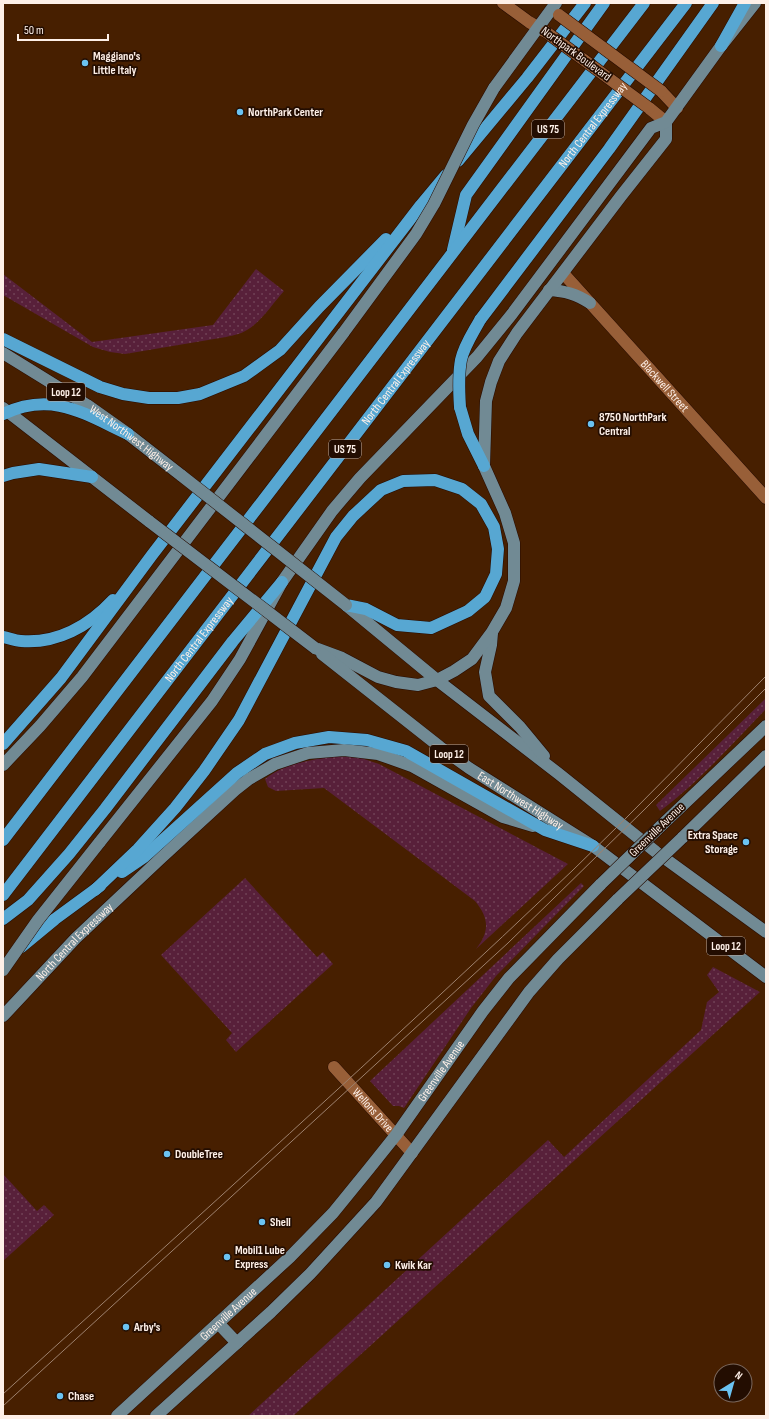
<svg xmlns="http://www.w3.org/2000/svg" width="769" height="1419" font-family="'Sofia Sans Condensed',sans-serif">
  <defs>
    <pattern id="grass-dots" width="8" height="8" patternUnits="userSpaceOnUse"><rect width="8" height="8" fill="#58203a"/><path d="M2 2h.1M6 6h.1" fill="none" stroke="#714156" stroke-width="1.8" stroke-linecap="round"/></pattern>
  </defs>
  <rect width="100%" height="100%" fill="#471f00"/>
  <path fill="url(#grass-dots)" d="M256,269L284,291C273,303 262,321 247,330C241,334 234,335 226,337L125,354L110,352L93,347L3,295V274L92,342L213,325Z
    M766,698V709C732,744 699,782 660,811L656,805Z
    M339,756L361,758L379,764L568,864L476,949C490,931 489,918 475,901L324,788L276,791L268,787L265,779C285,763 314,759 339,756Z
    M245,878L317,957L323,952L333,964L236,1052L226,1040L232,1033L161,955Z
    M581,883L584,886L496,976L471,1008L404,1108L399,1106H393L370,1081Z
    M713,967L760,992L293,1416H248L548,1140L564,1157L701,1030L707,1002L719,992L707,975Z
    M3,1174L37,1211L44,1205L54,1215L3,1261Z"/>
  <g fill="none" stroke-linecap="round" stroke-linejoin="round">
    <defs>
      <g id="minor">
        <path d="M503,3L529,22L546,32"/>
        <path d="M661,91L677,108"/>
        <path d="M649,108L666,122"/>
        <path id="s1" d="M563,273L766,498"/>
        <path id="s2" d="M334,1067L412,1153"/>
      </g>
      <g id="major">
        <path d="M494,88L556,3"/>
        <path d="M549,290C565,291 576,294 590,303"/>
        <path id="s3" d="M3,353L87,405L128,434L182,476"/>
        <path d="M3,408L150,522"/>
        <path d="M346,605L437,680L559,774L656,852L766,932"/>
        <path d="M492,633L491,645L485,672L489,696L520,727L544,756"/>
        <path d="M315,648L342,658L378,677L396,682L418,685L437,680L454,671L472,659L492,632L506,608L514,581V543L505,513L484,466L486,401L491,382L499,361L517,333L621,196L666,139V122"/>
        <path id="s4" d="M322,654L440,747L469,768L593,846L766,977"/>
        <path d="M3,765L40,726L82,677L344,332"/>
        <path d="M664,823L766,726"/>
        <path d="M682,838L766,756"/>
        <path d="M99,843L212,701L240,659L282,582L332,511L360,478L477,357L512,314L651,128L666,122L721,46L755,3"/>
        <path id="s5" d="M3,1016L76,938L160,859L235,790L249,779L275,764L308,753L344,750L378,754L412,766L503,817L533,826"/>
        <path d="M218,1323L237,1343"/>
        <path id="s6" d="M117,1416L290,1257L333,1213L368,1170L396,1135L483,1011L509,978L601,884"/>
        <path d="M156,1416L271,1312L310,1274L376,1202L529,992L558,959L618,899"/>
      </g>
      <g id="highway">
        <path d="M721,46L745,3"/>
        <path d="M458,161L527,78L585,3"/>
        <path d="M453,250L466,195L604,3"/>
        <path d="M480,320L609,149L713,3"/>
        <path d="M3,339L100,387L123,394L149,398H178L200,394L244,376L280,350L319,307L386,239"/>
        <path d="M460,407L468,434L484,466"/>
        <path d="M3,414C52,391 83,413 128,434"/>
        <path d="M3,476L13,473L39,469L92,477"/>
        <path d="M3,637C9,638 15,641 21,641C57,644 89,626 113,600"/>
        <path d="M3,744L61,678L152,555L421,205L446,175"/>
        <path d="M3,840L644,3"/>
        <path d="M122,872L144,857L237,773L265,754L295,743L329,737L367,740L406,751L545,830L593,846"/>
        <path d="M95,890L138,849L175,808L204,771L239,720L336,537L353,516L381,490L403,481L435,480L462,489L481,504L494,527L498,549L496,574L485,597L468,611L431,628L397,625L366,609L346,605"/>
        <path id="s7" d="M3,895L686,3"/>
        <path d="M3,919L28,900L69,854L105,809L233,641L282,582"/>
        <path d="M21,947L55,919L100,886"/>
      </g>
    </defs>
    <use href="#minor" stroke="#260b00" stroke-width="13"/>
    <use href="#major" stroke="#260b00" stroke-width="13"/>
    <use href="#highway" stroke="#260b00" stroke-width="13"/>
    <use href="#minor" stroke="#985f38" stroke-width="12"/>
    <use href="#major" stroke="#718a94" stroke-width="12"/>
    <use href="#highway" stroke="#57a7d2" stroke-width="12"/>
    <path stroke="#9d816d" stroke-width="1" d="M3,1394C194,1220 386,1048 573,870C639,807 702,740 766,676
      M3,1406L508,943L645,809L766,688"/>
    <defs>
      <path id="minor-bridge" d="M559,15L661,91
        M546,32L649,108"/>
      <path id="major-bridge" d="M344,332L416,234L434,204L473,125L494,88
        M182,476L346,605
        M150,522L315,648
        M601,884L664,823
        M618,899L682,838
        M3,970L38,920L99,843"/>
      <path id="highway-bridge" d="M460,407C459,392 458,376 461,360C464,346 473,333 480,320"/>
    </defs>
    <use href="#minor-bridge" stroke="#260b00" stroke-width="13" stroke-linecap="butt"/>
    <use href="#major-bridge" stroke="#260b00" stroke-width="13" stroke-linecap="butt"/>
    <use href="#highway-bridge" stroke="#260b00" stroke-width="13" stroke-linecap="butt"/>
    <use href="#minor-bridge" stroke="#985f38" stroke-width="12"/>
    <use href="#major-bridge" stroke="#718a94" stroke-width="12"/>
    <use href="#highway-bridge" stroke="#57a7d2" stroke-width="12"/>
  </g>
  <g fill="#6bc3f2" stroke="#230d01" stroke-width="1.5">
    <circle cx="85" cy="63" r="4"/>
    <circle cx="240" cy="112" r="4"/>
    <circle cx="591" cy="424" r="4"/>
    <circle cx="746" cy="842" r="4"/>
    <circle cx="167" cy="1154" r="4"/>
    <circle cx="262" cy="1222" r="4"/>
    <circle cx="227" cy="1257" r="4"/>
    <circle cx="387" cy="1265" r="4"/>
    <circle cx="126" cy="1327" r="4"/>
    <circle cx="60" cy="1396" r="4"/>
  </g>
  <g text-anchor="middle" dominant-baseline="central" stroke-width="3.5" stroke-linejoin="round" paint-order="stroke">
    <g fill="#230d01" stroke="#bcaca3" stroke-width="1">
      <rect x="532" y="120" width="32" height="18" rx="3"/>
      <rect x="47" y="383" width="38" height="18" rx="3"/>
      <rect x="329" y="440" width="32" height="18" rx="3"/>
      <rect x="430" y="745" width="38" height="18" rx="3"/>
      <rect x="707" y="937" width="38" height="18" rx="3"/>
    </g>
    <g font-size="11" font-weight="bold" fill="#fef0e8">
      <text x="548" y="129">US 75</text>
      <text x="66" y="392">Loop 12</text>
      <text x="345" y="449">US 75</text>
      <text x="449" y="754">Loop 12</text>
      <text x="726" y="946">Loop 12</text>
    </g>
    <g font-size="12" fill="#fef0e8" stroke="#230d01">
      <text transform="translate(576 54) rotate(36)">Northpark Boulevard</text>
      <text stroke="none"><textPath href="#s7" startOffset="970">North Central Expressway</textPath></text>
      <text stroke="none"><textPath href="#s7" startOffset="646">North Central Expressway</textPath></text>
      <text stroke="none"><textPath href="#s1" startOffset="152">Blackwell Street</textPath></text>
      <text stroke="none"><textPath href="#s3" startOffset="154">West Northwest Highway</textPath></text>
      <text stroke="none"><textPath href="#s7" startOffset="322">North Central Expressway</textPath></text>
      <text stroke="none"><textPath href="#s4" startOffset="247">East Northwest Highway</textPath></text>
      <text transform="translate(657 830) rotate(-44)">Greenville Avenue</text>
      <text stroke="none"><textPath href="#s5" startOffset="103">North Central Expressway</textPath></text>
      <text stroke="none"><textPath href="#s6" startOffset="475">Greenville Avenue</textPath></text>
      <text stroke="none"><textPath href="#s2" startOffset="58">Wellons Drive</textPath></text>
      <text stroke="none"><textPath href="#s6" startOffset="151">Greenville Avenue</textPath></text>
    </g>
    <g font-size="12" font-weight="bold" fill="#fef0e8" stroke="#230d01" text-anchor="start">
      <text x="93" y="56">Maggiano's<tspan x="93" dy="14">Little Italy</tspan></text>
      <text x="248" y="112">NorthPark Center</text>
      <text x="599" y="417">8750 NorthPark<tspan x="599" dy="14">Central</tspan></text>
      <text x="738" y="835" text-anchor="end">Extra Space<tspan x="738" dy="14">Storage</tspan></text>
      <text x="175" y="1154">DoubleTree</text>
      <text x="270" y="1222">Shell</text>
      <text x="235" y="1250">Mobil1 Lube<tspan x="235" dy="14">Express</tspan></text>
      <text x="395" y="1265">Kwik Kar</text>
      <text x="134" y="1327">Arby's</text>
      <text x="68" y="1396">Chase</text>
    </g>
  </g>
  <rect width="769" height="1419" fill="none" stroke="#fef0e8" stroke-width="8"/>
  <g transform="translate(733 1383) rotate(37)"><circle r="19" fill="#230d01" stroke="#7b685d"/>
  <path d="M0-3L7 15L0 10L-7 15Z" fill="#6bc3f2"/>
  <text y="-6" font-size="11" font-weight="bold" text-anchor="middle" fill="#fef0e8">N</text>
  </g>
  <path d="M18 34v6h90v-6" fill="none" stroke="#fef0e8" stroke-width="2"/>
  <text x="24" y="34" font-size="12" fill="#fef0e8" stroke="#230d01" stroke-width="3" paint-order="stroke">50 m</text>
</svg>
